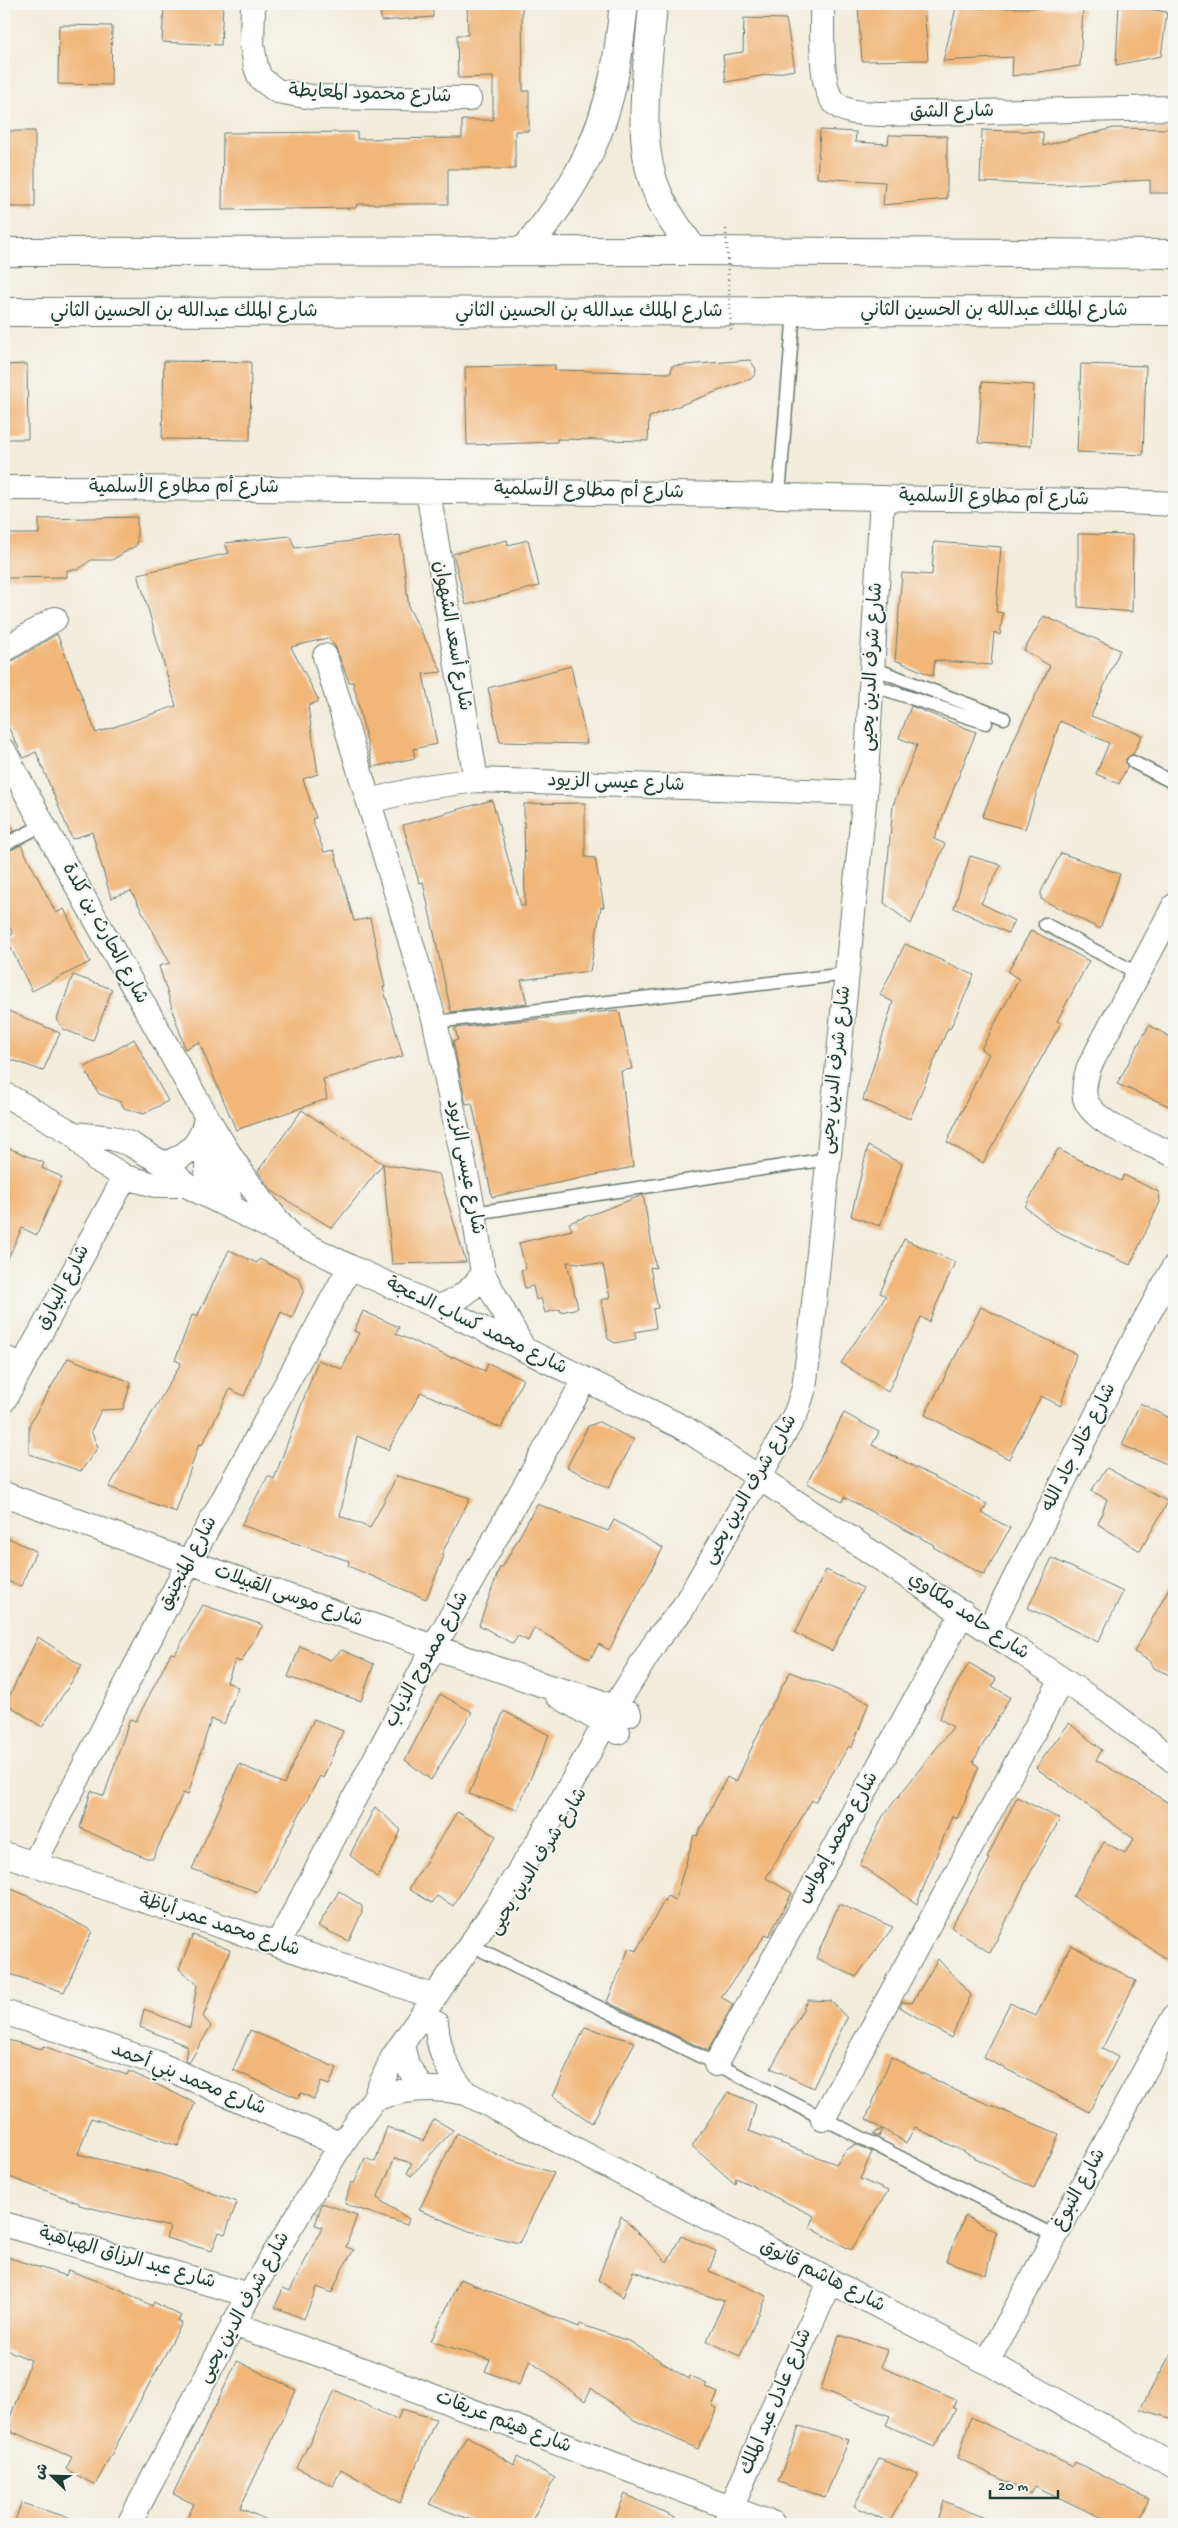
<svg xmlns="http://www.w3.org/2000/svg" width="1178" height="2528" font-family="'Gochi Hand','Playpen Sans Arabic',sans-serif">
  <rect width="100%" height="100%" fill="#f6f6f2"/>
  <filter id="ink" filterUnits="userSpaceOnUse"><feTurbulence type="fractalNoise" baseFrequency=".02" numOctaves="2"/><feDisplacementMap in="SourceGraphic" scale="10" xChannelSelector="R" yChannelSelector="G"/><feConvolveMatrix kernelMatrix="1 2 1 2 8 2 1 2 1" color-interpolation-filters="sRGB"/></filter>
  <filter id="wash" filterUnits="userSpaceOnUse"><feTurbulence type="fractalNoise" baseFrequency=".0096" numOctaves="4" result="noise"/><feDisplacementMap in="SourceGraphic" scale="20" xChannelSelector="R" yChannelSelector="G"/><feGaussianBlur stdDeviation="1.12" result="paint"/><feColorMatrix in="noise" values="0 0 0 0 0 0 0 0 0 0 0 0 0 0 0 0 0 1.4 0 .05"/><feComposite in="paint" operator="in"/></filter>
  <g filter="url(#wash)">
    <rect width="100%" height="100%" fill="#f2ecdb"/>
    <g id="blocks">
      <path fill="#f1b678" d="M164,4H223L221,45L162,42Z
        M380,4H433V17L381,21Z
        M467,4H522L523,91H529V131H515V169H448V204H357L356,208L222,210L223,133L357,132V139L462,138V120H493V77L458,78L457,35H468Z
        M1119,4L1167,12L1161,56L1116,65Z
        M924,5L928,60L862,61L858,7Z
        M956,8H1083L1080,66L1012,76L1013,57L943,61Z
        M744,18L786,19L795,70L726,82L723,55L743,52Z
        M59,25L112,26L111,85L58,84Z
        M1114,128L1174,129V193H1150V180L1055,185L980,182L982,130L1043,132V146Z
        M820,130L856,132L855,142L888,144L889,135L947,136V199L883,205L885,182L817,178Z
        M4,131H35V207H4Z
        M750,360L756,369L755,375L750,379L649,417L648,441L557,439V442L467,445L465,367L555,365V370L671,373L672,366Z
        M164,361L251,362L250,440L162,439Z
        M27,364L28,439H4V365Z
        M1081,364L1146,366L1143,455L1077,452Z
        M982,382L1034,385L1031,446L978,443Z
        M137,517V545L112,560H91L78,570H67V577L4,578V534H39V519Z
        M1078,534L1133,535L1132,612L1078,607Z
        M400,535L409,608L442,672L423,674L437,744L413,749L415,758L373,767L353,682H349L335,646L328,638L291,647L319,701L308,706L318,774L303,779L316,818L312,819L324,852L334,850L354,921L370,918L385,987H383L403,1056L323,1079L327,1099L236,1130L199,1042L185,1049L159,966L170,963L131,891L111,898L92,832L72,839L36,752L24,758L4,719V664L11,662L57,634L96,733L176,706L138,574L229,553L225,543L290,536L295,548Z
        M507,540L508,545L528,540L539,586L466,605L453,554Z
        M934,542L1001,547L996,612L1003,613L1000,635L994,632L991,665L935,660L933,676L895,660L902,573L932,575Z
        M1044,616L1120,650L1091,716L1142,735L1133,754L1126,759L1127,767L1119,784L1096,774L1109,743L1060,721L1025,829L982,817L1016,735L1050,666L1024,650Z
        M571,666L587,744L500,742L488,688Z
        M911,706L976,732L934,839L945,844L911,924L884,903L893,805L917,745L899,738Z
        M492,800L521,906H525L524,804L585,803V857L595,858L604,907H601L590,971L521,980L527,1003L451,1012L423,882L419,883L403,825Z
        M4,811L14,831L4,836Z
        M21,845L56,913L64,909L90,962L32,991L6,938L13,934L4,916V853Z
        M1061,853L1120,874L1100,929L1041,899V892Z
        M970,856L1001,865L981,903L1014,921L1008,933L954,908Z
        M1031,930L1089,961L1057,1021L1061,1023L983,1163L947,1142L989,1054L981,1049L1019,979L1008,972Z
        M905,944L974,975L950,1029L948,1028L910,1119L863,1100L893,1002L880,995Z
        M73,975L112,989L93,1041L63,1029L57,1019Z
        M4,1009L60,1033L43,1071L4,1057Z
        M619,1010L632,1069L621,1071L633,1167L492,1197L472,1103L466,1104L453,1041L458,1040L455,1028Z
        M1149,1025L1174,1039V1108L1117,1084Z
        M134,1039L168,1101L144,1114L124,1108L121,1102L99,1094L84,1068Z
        M302,1110L383,1164L332,1228L272,1191L258,1171Z
        M4,1146L44,1163L42,1168L62,1177L37,1235L22,1228L4,1267Z
        M868,1146L902,1164L880,1226L851,1216Z
        M1058,1149L1121,1181L1124,1175L1159,1192L1160,1202L1130,1265L1056,1231L1025,1207Z
        M383,1164L439,1174L466,1262L392,1264Z
        M643,1195L656,1268L650,1267L658,1308L653,1309L656,1328L635,1332L636,1339L615,1343L608,1339L601,1300L610,1298L603,1265L567,1262L578,1308L561,1312L560,1309L545,1313L541,1298L536,1300L533,1286L525,1288L521,1270L526,1269L519,1243L572,1230L569,1223Z
        M904,1239L955,1262L929,1322L921,1317L888,1392L841,1363L886,1296L880,1293Z
        M229,1250L257,1263L259,1259L299,1278L304,1290L292,1318L281,1312L244,1396L230,1389L202,1445L199,1444L176,1512L109,1487L181,1363L175,1360L192,1315L197,1317Z
        M981,1307L1076,1354L1061,1406L1041,1396L1009,1459L925,1415Z
        M363,1311L399,1327L396,1334L452,1358V1356L485,1371L488,1363L523,1379L501,1428L421,1392L388,1450L357,1436L340,1516L370,1528L397,1476L470,1498L441,1555L444,1556L426,1599L348,1566L349,1561L241,1525L268,1476L274,1479L318,1360L342,1369L359,1333L354,1331Z
        M68,1358L131,1382L123,1409L101,1410L91,1431L98,1447L81,1471L29,1454V1425Z
        M1140,1403L1174,1420V1467L1122,1445Z
        M844,1413L879,1432L872,1445L987,1504L982,1513L1010,1528L984,1575L933,1547L934,1545L844,1497L842,1502L807,1483Z
        M599,1422L634,1440L609,1488L567,1467L588,1426Z
        M1107,1468L1168,1502L1140,1551L1098,1524L1107,1499L1091,1491Z
        M537,1504L608,1531L614,1520L663,1548L609,1650L599,1644L590,1659L534,1628L528,1641L518,1636L513,1644L479,1625L500,1567L502,1568Z
        M4,1536L36,1551L21,1586L4,1580Z
        M1052,1558L1123,1592L1098,1642L1028,1608Z
        M826,1570L863,1588L832,1651L795,1633Z
        M1174,1579V1677L1154,1668L1150,1661L1134,1652Z
        M203,1605L263,1625L241,1662L235,1660L227,1682L238,1687L224,1724L211,1719L188,1795L183,1793L153,1858H146L80,1828L91,1791L104,1796L130,1719L136,1721L171,1653L175,1654Z
        M38,1637L82,1666L42,1727L6,1703Z
        M300,1646L330,1660L342,1650L374,1664L361,1701L288,1677Z
        M969,1663L996,1679L992,1686L1010,1697L973,1762L979,1767L957,1819L952,1816L917,1904L860,1865L883,1816L953,1727L940,1719L944,1706Z
        M790,1672L869,1702L852,1748L849,1746L815,1802L812,1800L766,1878L792,1893L769,1936L766,1934L721,1997L733,2004L708,2051L607,2002L629,1948L636,1951L667,1896L675,1900L694,1835L697,1836L727,1777L736,1782L769,1710Z
        M440,1694L472,1712L431,1780L405,1760Z
        M504,1711L549,1735L517,1810L469,1794Z
        M314,1719L343,1731L323,1778L320,1776L258,1892L192,1869L239,1764L284,1784Z
        M1069,1723L1102,1750L1096,1760L1174,1806V1964L1073,1896L1104,1842L1125,1853L1134,1839L1036,1768Z
        M1017,1797L1060,1819L1028,1877L990,1953L951,1927L990,1859L987,1858Z
        M375,1807L401,1830L378,1878L350,1855Z
        M457,1812L496,1836L453,1906L437,1896L432,1903L409,1889Z
        M4,1886L30,1897L92,1931L64,1992L4,1972Z
        M339,1891L362,1906V1912L349,1941L318,1926Z
        M839,1904L893,1927L856,1977L816,1958Z
        M193,1935L230,1950L203,2017L211,2026L189,2063L185,2061L187,2046L140,2027L144,2009L190,2028L197,1984L179,1969Z
        M1071,1945L1136,1981L1102,2049L1118,2057L1089,2112L983,2057L1010,2003L1036,2016Z
        M938,1959L971,1995L951,2038L900,2007L902,2002L912,2003Z
        M808,2000L831,2001L847,2018L813,2088L771,2068Z
        M585,2027L635,2042L592,2123L553,2096Z
        M250,2030L337,2068L329,2085L321,2082L314,2099L301,2093L298,2098L233,2070Z
        M4,2039L42,2049L43,2046L127,2075L129,2071L195,2103L178,2146L91,2118L78,2154L160,2174L237,2202L225,2234L219,2232L212,2251L166,2238L170,2227L79,2205V2203L4,2175Z
        M891,2057L959,2092L1059,2134L1034,2188L915,2127L906,2143L883,2129L879,2137L873,2134L882,2129L866,2119Z
        M728,2092L756,2104L749,2131L836,2164L845,2151L856,2144L872,2152L860,2179L888,2191L851,2250L809,2227L814,2216L736,2178L735,2184L692,2146Z
        M434,2119L453,2130L411,2176L407,2173L412,2163L395,2158L377,2198L409,2219L407,2225L345,2204L351,2182L354,2184L365,2158L375,2162L387,2127L423,2141Z
        M457,2133L500,2156L554,2173L519,2243L469,2231L419,2210Z
        M322,2203L357,2215L346,2247L354,2250L343,2267L332,2293L317,2287L304,2319L275,2307L283,2288L290,2291L322,2227L315,2225Z
        M621,2216L667,2262L681,2236L716,2251L709,2271L767,2296L740,2356L707,2341L724,2301L633,2271L623,2297L598,2280Z
        M965,2216L996,2232L986,2275L946,2261Z
        M4,2256L66,2276L68,2270L119,2289L152,2306L154,2302L181,2316L178,2321L182,2323L95,2485L66,2469L72,2457L6,2429L31,2360L4,2349Z
        M460,2279L579,2327L580,2324L631,2342L688,2379L689,2376L707,2384L705,2387L718,2393L712,2406L717,2408L698,2449L634,2420L591,2388L585,2401L530,2360L519,2385L485,2371L490,2360L431,2341Z
        M839,2335L887,2350L881,2367L956,2400L953,2408L956,2409L934,2447L886,2425L890,2416L821,2389Z
        M1174,2348V2419L1140,2409Z
        M237,2361L296,2390L240,2508L276,2524H184L194,2504L173,2494Z
        M335,2390L397,2420L402,2409L436,2419L400,2503L341,2469L333,2486L297,2468Z
        M971,2417L1073,2466L1075,2462L1149,2499L1137,2524H1114L1035,2486L1031,2494L958,2458Z
        M799,2426L849,2440L825,2497L778,2482Z
        M467,2436L514,2465L517,2457L555,2478L530,2524H482L429,2504Z
        M879,2459L918,2474L889,2522L854,2506Z
        M625,2494L688,2524H613Z
        M944,2501L999,2524H937Z
        M21,2503L77,2520L76,2524H14Z"/>
    </g>
  </g>
  <g filter="url(#ink)">
    <use href="#blocks" fill-opacity="0" stroke="#697a6e" stroke-width="1"/>
    <g fill="none" stroke-linecap="round" stroke-linejoin="round">
      <defs>
        <path id="service" d="M779,495L794,311
          M873,668L1004,718
          M872,685L986,723
          M1133,762L1174,783
          M4,845L43,825
          M1045,924L1137,973
          M435,1022L847,974
          M474,1213L828,1159
          M483,1951L716,2064L1055,2236"/>
        <path id="minor" d="M253,4L252,45L256,67L260,78L277,91L312,97L469,99
          M822,4C823,26 818,91 836,104C848,114 865,113 880,114L1174,108
          M4,488C296,488 588,492 880,498C978,500 1076,499 1174,504
          M428,491L476,780
          M4,650L55,619
          M325,656L435,1022L474,1213L483,1274L523,1348
          M4,751C52,843 103,933 154,1023C194,1094 232,1170 287,1231
          M369,801L426,787L476,780L865,793
          M1174,906L1089,1067C1086,1077 1083,1087 1085,1098C1093,1125 1150,1143 1174,1155
          M4,1094L74,1134L96,1159L125,1177L155,1185H186
          M74,1134L112,1138L130,1144L164,1164L186,1185L350,1267L438,1307L686,1429L1108,1710L1174,1761
          M206,1134L208,1195
          M219,1146L231,1207
          M164,1164C185,1157 201,1145 205,1122
          M438,1307C457,1301 472,1291 483,1274
          M4,1358L23,1365
          M4,1400L125,1177
          M4,1494L189,1562L546,1686L593,1699L629,1714
          M989,1630L1135,1338L1174,1267
          M557,1695L618,1732
          M4,1854L435,1997
          M34,1864L189,1562L350,1267
          M277,1945L434,1647L585,1379
          M4,2012L154,2062L341,2145
          M436,2023C439,2052 447,2072 466,2093
          M402,2045L407,2065L422,2088
          M716,2064L963,1612
          M374,2099L393,2057L495,1909L541,1837L614,1708L658,1638L681,1611L796,1413L804,1388L811,1333L865,793L882,498
          M374,2099C405,2088 434,2086 466,2093L987,2362L1174,2466
          M823,2119L1061,1681
          M4,2224L249,2295
          M233,2324L347,2364L773,2524
          M987,2362L1174,2017
          M129,2524L249,2295L341,2145L374,2099L385,2090
          M725,2524L788,2372L831,2281"/>
        <path id="tertiary" d="M653,4C649,63 633,141 659,196C668,216 681,233 694,251
          M524,251C569,197 600,146 614,76C619,52 621,28 624,4"/>
        <path id="trunk" d="M4,252L694,251L1174,254
          M4,312L1174,311"/>
      </defs>
      <use href="#service" stroke="#697a6e" stroke-width="15"/>
      <use href="#minor" stroke="#697a6e" stroke-width="26"/>
      <use href="#tertiary" stroke="#697a6e" stroke-width="30"/>
      <use href="#trunk" stroke="#697a6e" stroke-width="30"/>
      <use href="#service" stroke="#fff" stroke-width="12"/>
      <use href="#minor" stroke="#fff" stroke-width="24"/>
      <use href="#tertiary" stroke="#fff" stroke-width="28"/>
      <use href="#trunk" stroke="#fff" stroke-width="28"/>
      <path stroke="#697a6e" stroke-width="3" stroke-dasharray="1 4" stroke-linecap="butt" d="M726,229L731,330"/>
    </g>
  </g>
  <g text-anchor="middle" dominant-baseline="central" stroke-width="4" stroke-linejoin="round" paint-order="stroke">
    <g font-size="19" fill="#1f3d34" stroke="#f6f6f2">
      <text transform="translate(370 95) rotate(2)">شارع محمود المعايطة</text>
      <text transform="translate(952 113) rotate(-1)">شارع الشق</text>
      <text x="994" y="311">شارع الملك عبدالله بن الحسين الثاني</text>
      <text x="184" y="312">شارع الملك عبدالله بن الحسين الثاني</text>
      <text x="589" y="312">شارع الملك عبدالله بن الحسين الثاني</text>
      <text x="184" y="488">شارع أم مطاوع الأسلمية</text>
      <text transform="translate(589 492) rotate(1)">شارع أم مطاوع الأسلمية</text>
      <text transform="translate(994 499) rotate(1)">شارع أم مطاوع الأسلمية</text>
      <text transform="translate(451 636) rotate(80)">شارع أسعد الشهوان</text>
      <text transform="translate(873 667) rotate(-87)">شارع شرف الدين يحيى</text>
      <text transform="translate(616 784) rotate(2)">شارع عيسى الزيود</text>
      <text transform="translate(104 934) rotate(61)">شارع الحارث بن كلدة</text>
      <text transform="translate(837 1070) rotate(-84)">شارع شرف الدين يحيى</text>
      <text transform="translate(464 1167) rotate(79)">شارع عيسى الزيود</text>
      <text transform="translate(64 1288) rotate(-62)">شارع البيارق</text>
      <text transform="translate(476 1327) rotate(26)">شارع محمد كساب الدعجة</text>
      <text transform="translate(1080 1448) rotate(-63)">شارع خالد جاد الله</text>
      <text transform="translate(751 1490) rotate(-60)">شارع شرف الدين يحيى</text>
      <text transform="translate(189 1564) rotate(-62)">شارع المنجنيق</text>
      <text transform="translate(288 1597) rotate(19)">شارع موسى القبيلات</text>
      <text transform="translate(968 1617) rotate(34)">شارع حامد ملكاوي</text>
      <text transform="translate(428 1660) rotate(-61)">شارع ممدوح الذياب</text>
      <text transform="translate(839 1838) rotate(-61)">شارع محمد إمواس</text>
      <text transform="translate(539 1862) rotate(-58)">شارع شرف الدين يحيى</text>
      <text transform="translate(219 1926) rotate(18)">شارع محمد عمر أباظة</text>
      <text transform="translate(188 2080) rotate(22)">شارع محمد بني أحمد</text>
      <text transform="translate(1080 2190) rotate(-61)">شارع النبوغ</text>
      <text transform="translate(127 2259) rotate(16)">شارع عبد الرزاق الهباهبة</text>
      <text transform="translate(822 2277) rotate(27)">شارع هاشم قانوق</text>
      <text transform="translate(245 2308) rotate(-61)">شارع شرف الدين يحيى</text>
      <text transform="translate(777 2402) rotate(-67)">شارع عادل عبد الملك</text>
      <text transform="translate(503 2423) rotate(21)">شارع هيثم عريقات</text>
    </g>
  </g>
  <rect width="1178" height="2528" fill="none" stroke="#f6f6f2" stroke-width="20"/>
  <g transform="translate(52 2476) rotate(293)" stroke="#f6f6f2" stroke-width="4" paint-order="stroke">
  <path d="M0-4L9 19L0 12L-9 19Z" fill="#1f3d34"/>
  <text y="-8" font-size="14" font-weight="bold" text-anchor="middle" fill="#1f3d34">ش</text>
  </g>
  <path d="M990 2490v8h68v-8" fill="none" stroke="#1f3d34" stroke-width="2.5"/>
  <text x="998" y="2490" font-size="15" fill="#1f3d34" stroke="#f6f6f2" stroke-width="4" paint-order="stroke">20 m</text>
</svg>
